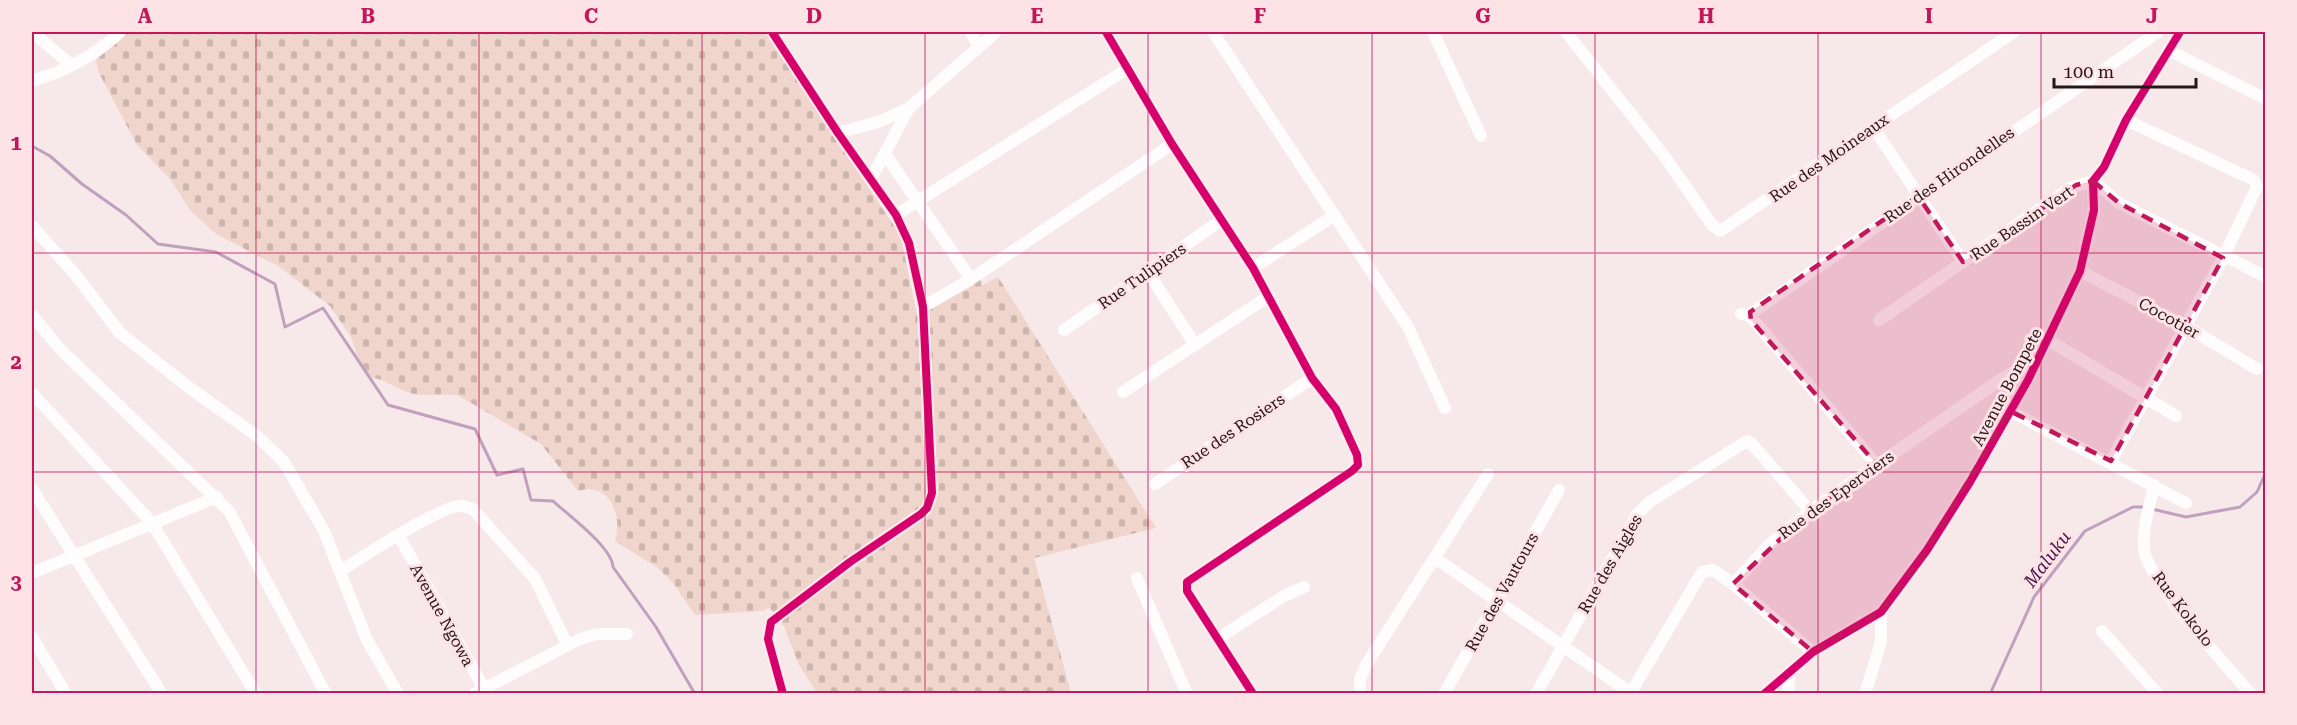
<svg xmlns="http://www.w3.org/2000/svg" width="2297" height="725" font-family="'Roboto Serif',serif">
  <defs>
    <pattern id="cemetery-stones" width="16" height="16" patternUnits="userSpaceOnUse" patternTransform="scale(1.5)"><rect width="16" height="16" fill="#efd5cb"/><path d="M2 7V4a2 2 0 0 1 4 0v3zM10 15v-3a2 2 0 0 1 4 0v3z" fill="#cdb6ae"/></pattern>
  </defs>
  <rect width="100%" height="100%" fill="#f7e8ea"/>
  <path fill="url(#cemetery-stones)" d="M126,32H766L896,229L902,243L917,315L979,278L983,285L998,277L1156,528L1034,558L1071,693H817L799,665L784,626L769,608L762,611L695,615L673,583L658,568L615,541C623,516 610,481 578,491L541,444L459,396C442,392 426,398 410,393C395,388 386,379 369,377L362,369L351,337L330,306L278,266L216,234L191,211L170,179L137,145L98,71L96,60Z"/>
  <g fill="none" stroke-linecap="round" stroke-linejoin="round">
    <path stroke="#c0a0bd" stroke-width="3" d="M32,146L50,156L82,184L126,215L158,244L216,252L275,284L285,327L323,308L388,405L475,429L497,475L523,469L531,500L553,501C568,515 612,547 613,567L656,627L695,694
      M2152,509L2186,517L2240,507L2257,492L2266,472
      M1990,694L2034,597L2085,531L2133,507H2146"/>
    <path stroke="#fefcfc" stroke-width="12" d="M32,32L70,64
      M772,32L838,133L896,215L909,243L923,307L932,493L927,508L921,514L850,562L771,622L768,639L783,694
      M971,32L978,46
      M1106,32L1172,144L1253,268L1312,378L1336,409L1357,455L1358,465L1352,471L1187,582V591L1253,694
      M1213,32L1408,327L1445,408
      M1433,32L1481,136
      M1566,32L1665,157L1712,225L1720,231L2014,32
      M2168,50L2266,99
      M32,81C63,72 98,54 120,32
      M1873,127L1963,262
      M838,133L878,122L909,108L996,32
      M885,154L971,279
      M871,179L909,108
      M896,215L1127,69
      M32,226L75,274L120,333L191,389L257,436L284,462L324,531L367,640L398,694
      M1253,268L1335,215
      M2080,271L2184,325L2257,369
      M1148,272L1195,345
      M923,307L971,279L1172,144
      M1741,314L1749,315L2158,32
      M32,315L60,349L229,511L326,694
      M1749,315L1877,465
      M1879,320L2070,188L2093,181L2119,203L2266,277
      M1064,330L1220,221
      M2048,340L2176,416
      M1123,392L1269,296
      M32,393L152,523L256,694
      M2010,411L2186,503
      M2111,461L2223,258L2257,187L2254,180L2126,120
      M1155,484L1312,378
      M2154,485C2150,505 2142,528 2144,549C2146,579 2228,668 2251,694
      M32,489L162,694
      M399,536L487,694
      M1435,558L1631,693
      M340,571C363,557 436,508 459,506C463,505 469,508 473,509L535,579L567,644
      M32,573L217,497
      M1137,578L1187,694
      M1733,584L1813,652
      M2102,631L2158,694
      M32,637L66,694
      M1217,639L1284,596L1304,587
      M474,694L580,639L597,634H627
      M1360,694V679L1366,665L1488,474
      M1444,694L1559,490
      M1536,694L1638,513L1651,501L1747,441L1752,444L1810,511
      M1630,694L1702,572L1713,570L1733,584L1770,544L1810,511L2000,380L2036,359
      M1764,694L1813,652L1881,612L1927,550L1970,482L2028,380L2080,271L2094,210L2093,181L2104,167L2126,120L2180,32
      M1788,694L1790,671
      M1865,694L1881,642V612"/>
    <defs>
      <path id="cycleway" d="M772,32L838,133L896,215L909,243L923,307L932,493L927,508L921,514L850,562L771,622L768,639L783,694
        M1106,32L1172,144L1253,268L1312,378L1336,409L1357,455L1358,465L1352,471L1187,582V591L1253,694
        M1764,694L1813,652L1881,612L1927,550L1970,482L2028,380L2080,271L2094,210L2093,181L2104,167L2126,120L2180,32"/>
    </defs>
    <use href="#cycleway" stroke="#fde2e6" stroke-width="11"/>
    <use href="#cycleway" stroke="#d6006c" stroke-width="8"/>
  </g>
  <path fill="#c2185b" fill-opacity="0.2" stroke="#c2185b" stroke-width="4.5" stroke-dasharray="12 8" stroke-linejoin="round" d="M2093,181L2119,203L2223,258L2111,461L2010,411L1927,550L1881,612L1813,652L1733,584L1810,511L1877,465L1751,320L1750,312L1918,196L1963,262L2076,185Z"/>
  <path fill="none" stroke="#c2185b" stroke-width="1.5" stroke-opacity="0.55" d="M256,32V694M479,32V694M702,32V694M925,32V694M1148,32V694M1372,32V694M1595,32V694M1818,32V694M2041,32V694M32,253H2266M32,472H2266"/>
  <g text-anchor="middle" dominant-baseline="central" stroke-width="6" stroke-linejoin="round" paint-order="stroke">
    <g font-size="16" fill="#251618" stroke="#fde2e6">
      <text transform="translate(1829 158) rotate(-35)">Rue des Moineaux</text>
      <text transform="translate(1949 175) rotate(-35)">Rue des Hirondelles</text>
      <text transform="translate(2022 223) rotate(-34)">Rue Bassin Vert</text>
      <text transform="translate(1142 276) rotate(-35)">Rue Tulipiers</text>
      <text transform="translate(2169 318) rotate(29)">Cocotier</text>
      <text transform="translate(2007 387) rotate(-62)">Avenue Bompete</text>
      <text transform="translate(1233 431) rotate(-34)">Rue des Rosiers</text>
      <text transform="translate(1836 495) rotate(-36)">Rue des Eperviers</text>
      <text transform="translate(1610 564) rotate(-60)">Rue des Aigles</text>
      <text transform="translate(1502 592) rotate(-61)">Rue des Vautours</text>
      <text transform="translate(2183 609) rotate(53)">Rue Kokolo</text>
      <text transform="translate(442 615) rotate(61)">Avenue Ngowa</text>
    </g>
    <g font-size="18" font-style="italic" fill="#48164c" stroke="#fde2e6">
      <text transform="translate(2047 559) rotate(-53)">Maluku</text>
    </g>
  </g>
  <rect width="2297" height="725" fill="none" stroke="#fde2e6" stroke-width="66"/>
  <path d="M2054 78v9h142v-9" fill="none" stroke="#251618" stroke-width="3"/>
  <text x="2063" y="78" font-size="18" fill="#251618" stroke="#fde2e6" stroke-width="4.5" paint-order="stroke">100 m</text>
  <rect x="33" y="33" width="2231" height="659" fill="none" stroke="#c2185b" stroke-width="2"/>
  <g font-size="20" text-anchor="middle" font-weight="bold" fill="#c2185b">
    <text x="145" y="23">A</text>
    <text x="368" y="23">B</text>
    <text x="591" y="23">C</text>
    <text x="814" y="23">D</text>
    <text x="1037" y="23">E</text>
    <text x="1260" y="23">F</text>
    <text x="1483" y="23">G</text>
    <text x="1706" y="23">H</text>
    <text x="1929" y="23">I</text>
    <text x="2152" y="23">J</text>
    <text x="16" y="150">1</text>
    <text x="16" y="369">2</text>
    <text x="16" y="589">3</text>
  </g>
</svg>
